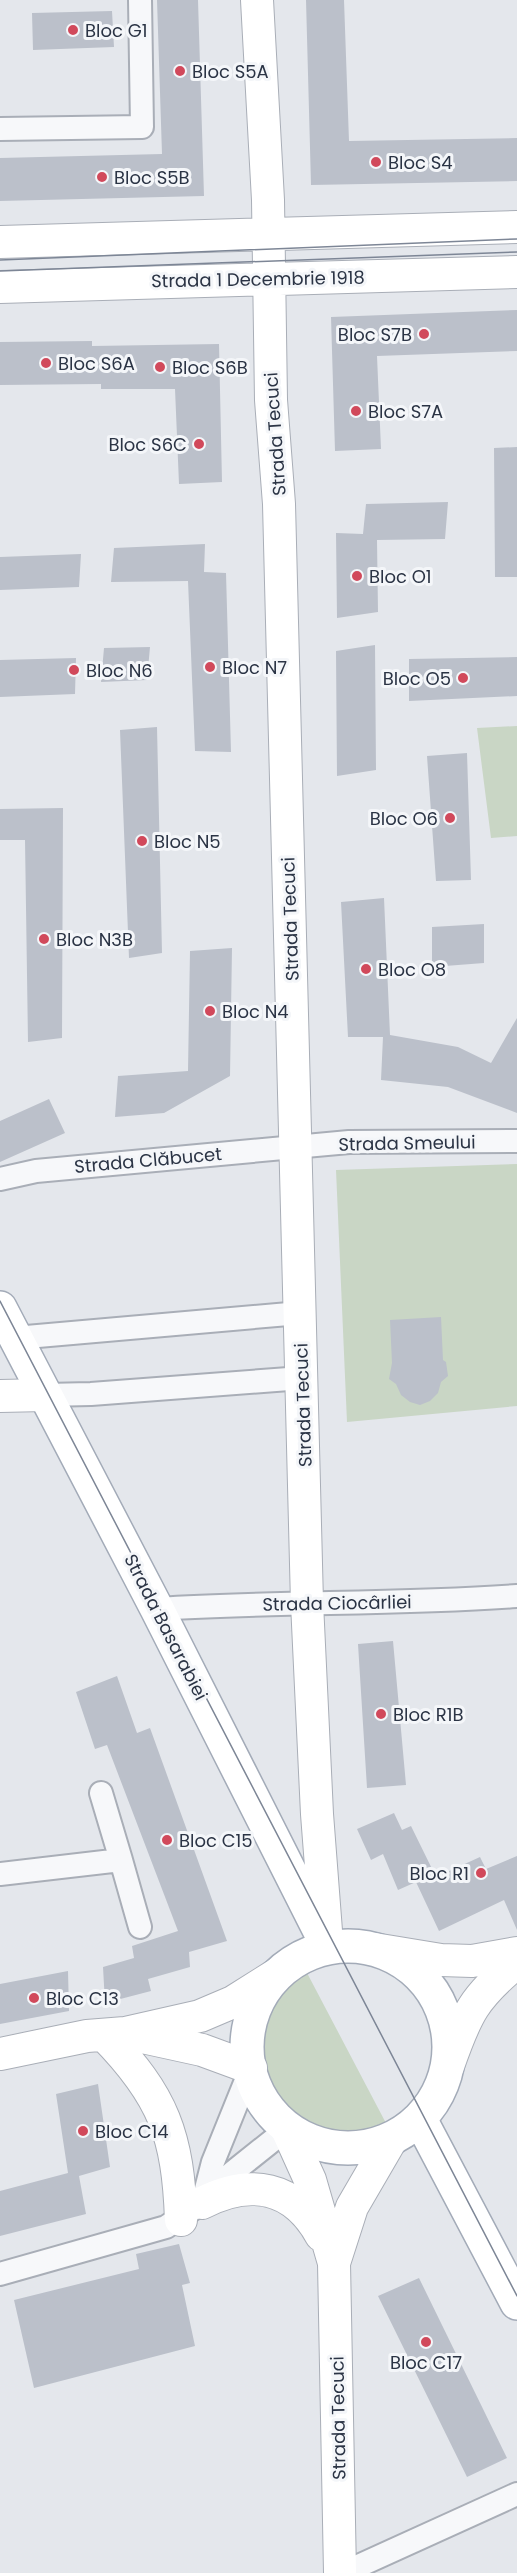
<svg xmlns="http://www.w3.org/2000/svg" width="517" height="2573" font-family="Poppins,sans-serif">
  <rect width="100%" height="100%" fill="#e4e7ec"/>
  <path fill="#c9d6c5" d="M517,726V836L491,838L477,728Z
    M517,1164V1406L347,1422L336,1170Z
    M306,1971L388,2127C368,2133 346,2141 325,2135C276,2120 245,2052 270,2007C278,1992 292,1981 306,1971Z"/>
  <path fill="#bbc0ca" d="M157,0H198L204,196L0,201V158L162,154Z
    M306,0H344L349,141L517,138V181L311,185Z
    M112,11L114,47L33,50L32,13Z
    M517,310V351L377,356L381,449L335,451L331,317Z
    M92,341V346L219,344L222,482L179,484L175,389H101V384L0,385V342Z
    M517,447V577H495L494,448Z
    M448,502L445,539L377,540L378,612L337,618L336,533L363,534L366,504Z
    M205,544L204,572L226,573L231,752L195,751L188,581L111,582L114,548Z
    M81,554L79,587L0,590V557Z
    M375,645L376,770L337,776L336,651Z
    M150,647L147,680L101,682L104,648Z
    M517,657V696L409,701V659Z
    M76,658L75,694L0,697V660Z
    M157,727L162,953L129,958L120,730Z
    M467,753L471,880L436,881L427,756Z
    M63,808L62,1038L28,1042L25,840H0V809Z
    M384,898L390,1035L458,1047L491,1063L517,1018V1113L448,1087L381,1080L383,1037H348L341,902Z
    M484,924V963L432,967V927Z
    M232,948L230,1076L164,1113L115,1117L118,1076L188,1071L190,951Z
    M49,1099L65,1133L0,1162V1121Z
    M441,1317L443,1360L446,1362L448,1376L441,1382L438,1393L430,1401L420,1405L410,1402L401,1395L396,1384L389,1379L392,1363L390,1320Z
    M393,1641L406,1785L367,1788L358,1644Z
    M117,1676L137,1733L150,1728L227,1941L189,1952L190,1967L148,1979L151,1991L105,2003L103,1967L134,1958L132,1946L178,1931L107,1745L95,1749L76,1692Z
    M394,1813L402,1830L411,1826L436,1877L480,1857L486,1869L517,1856V1930L504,1900L439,1931L416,1882L398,1890L383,1854L371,1860L357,1829Z
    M68,1971L69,2011L0,2024V1984Z
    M98,2084L110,2167L79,2176L86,2214L0,2236V2191L68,2173L56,2094Z
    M179,2244L190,2283L182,2285L195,2346L34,2388L14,2300L139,2269L136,2254Z
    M419,2278L507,2458L467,2477L378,2296Z"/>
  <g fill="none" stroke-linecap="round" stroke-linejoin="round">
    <defs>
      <path id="street" d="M0,129L142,127L140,0
        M0,1179L36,1171L349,1142L517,1141
        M15,1338L300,1313
        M45,1395L91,1394L302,1378
        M157,1609C277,1601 397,1605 517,1596
        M101,1793L121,1860
        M0,1874L121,1860L140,1927
        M203,2201L213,2162L251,2068
        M0,2274L166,2227L202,2203L233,2172L287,2129
        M343,2573L517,2494"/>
      <path id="secondary" d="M257,0L268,200L271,400L279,504L307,1603L317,1814L327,1944
        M0,242L517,227
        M0,287L517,272
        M0,1396L45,1395
        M374,1949L441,1960L472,1961L517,1953
        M104,2035C164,2096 178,2136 181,2220
        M138,2036L202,2050L251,2068
        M0,2054L87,2036L125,2033L200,2016L233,2002L279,1973
        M448,2066C466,2014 474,1997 517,1962
        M287,2129L310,2180L334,2263L340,2573
        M202,2203C250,2178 294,2186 321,2235
        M334,2263L352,2207L391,2140"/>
      <path id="primary" d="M0,1308L157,1609L328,1947
        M247 2047a101 101 0 1 1 202 0a101 101 0 1 1-202 0Z
        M420,2119L517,2303"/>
    </defs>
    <use href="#street" stroke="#a9aeb7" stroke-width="26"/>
    <use href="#secondary" stroke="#a9aeb7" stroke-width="34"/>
    <use href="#primary" stroke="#a3abb8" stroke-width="36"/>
    <use href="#street" stroke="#f7f8fa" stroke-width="22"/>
    <use href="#secondary" stroke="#fff" stroke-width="32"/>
    <use href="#primary" stroke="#fff" stroke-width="33"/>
    <path stroke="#7d8696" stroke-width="1.5" d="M0,260L517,239
      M0,271L517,252
      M0,1301L517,2296"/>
  </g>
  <g fill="#d1495b" stroke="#f4f6f9" stroke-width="2">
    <circle cx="73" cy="30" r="6"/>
    <circle cx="180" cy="71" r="6"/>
    <circle cx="376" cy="162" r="6"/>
    <circle cx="102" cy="177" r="6"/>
    <circle cx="424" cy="334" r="6"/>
    <circle cx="46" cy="363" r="6"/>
    <circle cx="160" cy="367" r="6"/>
    <circle cx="356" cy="411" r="6"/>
    <circle cx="199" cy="444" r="6"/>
    <circle cx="357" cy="576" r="6"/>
    <circle cx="210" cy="667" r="6"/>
    <circle cx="74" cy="670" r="6"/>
    <circle cx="463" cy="678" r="6"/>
    <circle cx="450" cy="818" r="6"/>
    <circle cx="142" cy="841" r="6"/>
    <circle cx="44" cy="939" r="6"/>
    <circle cx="366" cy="969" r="6"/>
    <circle cx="210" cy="1011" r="6"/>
    <circle cx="381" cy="1714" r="6"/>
    <circle cx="167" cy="1840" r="6"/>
    <circle cx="481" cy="1873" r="6"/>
    <circle cx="34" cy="1998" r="6"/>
    <circle cx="83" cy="2131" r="6"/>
    <circle cx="426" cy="2342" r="6"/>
  </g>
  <g text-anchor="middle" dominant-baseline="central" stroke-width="6" stroke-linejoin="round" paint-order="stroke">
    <g font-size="18" fill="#2b3445" stroke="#f4f6f9" text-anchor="start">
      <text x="85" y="30">Bloc G1</text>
      <text x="192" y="71">Bloc S5A</text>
      <text x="388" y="162">Bloc S4</text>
      <text x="114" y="177">Bloc S5B</text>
      <text x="412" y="334" text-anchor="end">Bloc S7B</text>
      <text x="58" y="363">Bloc S6A</text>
      <text x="172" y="367">Bloc S6B</text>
      <text x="368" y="411">Bloc S7A</text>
      <text x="187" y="444" text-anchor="end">Bloc S6C</text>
      <text x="369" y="576">Bloc O1</text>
      <text x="222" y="667">Bloc N7</text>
      <text x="86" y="670">Bloc N6</text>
      <text x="451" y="678" text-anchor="end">Bloc O5</text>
      <text x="438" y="818" text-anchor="end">Bloc O6</text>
      <text x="154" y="841">Bloc N5</text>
      <text x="56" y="939">Bloc N3B</text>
      <text x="378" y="969">Bloc O8</text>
      <text x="222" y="1011">Bloc N4</text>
      <text x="393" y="1714">Bloc R1B</text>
      <text x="179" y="1840">Bloc C15</text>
      <text x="469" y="1873" text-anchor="end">Bloc R1</text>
      <text x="46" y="1998">Bloc C13</text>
      <text x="95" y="2131">Bloc C14</text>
      <text x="426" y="2362" text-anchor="middle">Bloc C17</text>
    </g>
    <g font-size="18" fill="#2b3445" stroke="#f4f6f9">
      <text transform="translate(258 279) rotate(-1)">Strada 1 Decembrie 1918</text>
      <text transform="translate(275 434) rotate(-94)">Strada Tecuci</text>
      <text transform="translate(290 919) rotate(-92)">Strada Tecuci</text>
      <text transform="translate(407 1143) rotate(-1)">Strada Smeului</text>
      <text transform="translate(148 1160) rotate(-5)">Strada Clăbucet</text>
      <text transform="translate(303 1405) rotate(-92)">Strada Tecuci</text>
      <text transform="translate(337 1603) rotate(-1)">Strada Ciocârliei</text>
      <text transform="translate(166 1627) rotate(63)">Strada Basarabiei</text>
      <text transform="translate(338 2418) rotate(-91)">Strada Tecuci</text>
    </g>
  </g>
</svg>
